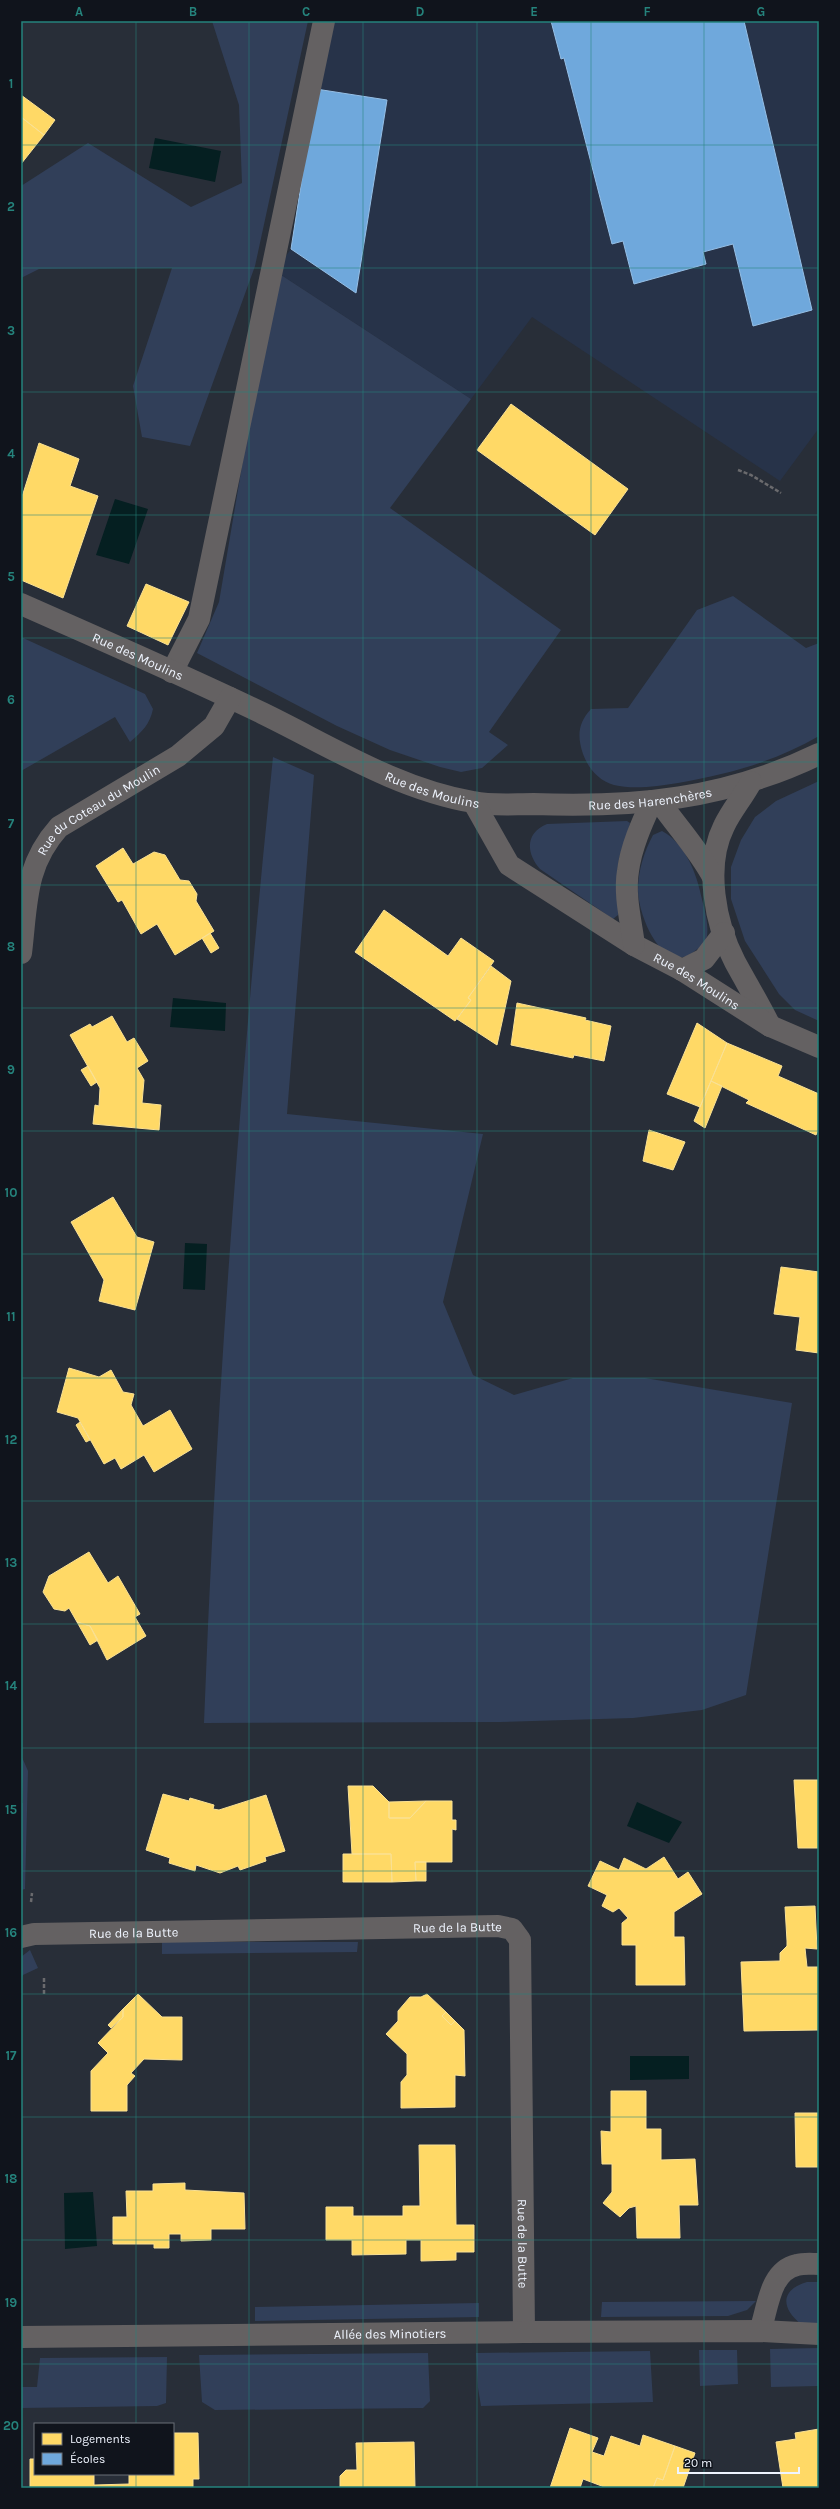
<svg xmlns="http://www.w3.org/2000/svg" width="840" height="2509" font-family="Karla,sans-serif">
  <rect width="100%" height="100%" fill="#282e38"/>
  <path fill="#273349" d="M328,21H819V428L780,481L532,317L471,399L275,271L291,249Z"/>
  <path fill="#313f59" d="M212,21H308L255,266L190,446L142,437L133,386L172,268L39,269L21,278V186L88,143L191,207L242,183L239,105Z
    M275,271L471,399L390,508L561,630L489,732L508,745L482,768L461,772L440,767L390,750L337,726L197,653L219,602Z
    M733,596L806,648L819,643V736C774,762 729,774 678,783C658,786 634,790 614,785C599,781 588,768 583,754C577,736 578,723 591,709L628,708L697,610Z
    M21,637L145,694L153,709C150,724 142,732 130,742L115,717L21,771Z
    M273,757L314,775L287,1114L483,1134L443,1302L473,1375L514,1395L573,1378H645L792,1403L746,1695L702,1710L633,1718L500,1722L204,1723C216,1400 240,1079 273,757Z
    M819,781V1021L795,1010L779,994L745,941L731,899V867L741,840L755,817L776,801Z
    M627,821L630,823C627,838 620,850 618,865C616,882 619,898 618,915L613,919L540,869C526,853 525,833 547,824Z
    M662,831C683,842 695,869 700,891C703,905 709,921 707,936C706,942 701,947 696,950C663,979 638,915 638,890C638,871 644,852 653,835Z
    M21,1755L28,1771L25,1889L21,1890V1803H23Z
    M162,1942H358L357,1952L162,1954Z
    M30,1950L38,1968L23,1975L21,1979V1957Z
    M807,2282H819V2324H801C781,2308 780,2290 807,2282Z
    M756,2301L747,2310L728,2316L601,2317L602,2302Z
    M479,2303V2317L255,2321V2307Z
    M819,2348V2386L771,2387L770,2349Z
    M699,2350H737L738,2384L700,2386Z
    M650,2351L653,2402L481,2406L478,2388L476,2353Z
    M428,2353L430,2401L423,2408L215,2410L202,2402L199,2355Z
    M167,2357L166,2403L157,2406L21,2408V2387H37L40,2358Z"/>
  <path fill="#051f21" d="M155,138L221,151L215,182L149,168Z
    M115,499L148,509L129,564L96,555Z
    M173,998L226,1003L225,1031L170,1027Z
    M185,1243L207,1244L205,1290L183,1289Z
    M637,1802L682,1822L669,1843L627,1826Z
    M630,2056H689V2079L630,2080Z
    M93,2192L97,2246L65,2249L64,2193Z"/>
  <path fill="#ffd966" stroke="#fae194" d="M21,95L55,120L44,135L21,117Z
    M21,117L44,135L21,164Z
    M511,404L628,489L595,535L477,450Z
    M39,443L79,459L70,486L98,496L63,598L21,580V500Z
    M146,584L189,602L168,645L127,626Z
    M123,848L133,864L154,852L165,855L180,880L189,881L197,894L196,901L214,931L175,955L157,924L141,934L122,900L118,902L96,866Z
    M384,910L448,956L461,938L494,961L468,998L471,1000L455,1021L355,952Z
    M210,933L219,948L211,953L202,938Z
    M491,966L511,981L497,1045L457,1019L471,1000L468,998Z
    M517,1003L586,1018L585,1020L611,1026L604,1061L574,1055L573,1058L511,1045Z
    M112,1016L127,1042L134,1038L148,1061L137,1068L144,1080L142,1103L161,1105L159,1130L93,1124L95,1105L99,1106L100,1088L70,1035L90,1024L92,1027Z
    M697,1023L727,1043L700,1107L667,1094Z
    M727,1043L782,1066L778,1076L819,1094V1128L816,1135L746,1103L749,1100L711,1081Z
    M88,1066L97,1082L91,1086L81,1070Z
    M711,1081L722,1086L705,1128L694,1121Z
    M649,1130L685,1142L673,1170L643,1161Z
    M113,1197L137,1237L154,1242L135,1310L99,1301L104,1280L71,1222Z
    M781,1267L819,1272V1353L796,1350L800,1317L774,1314Z
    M69,1368L99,1377L111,1370L123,1392L134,1394L131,1405L143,1426L170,1410L192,1449L154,1472L144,1455L121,1469L115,1458L104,1464L78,1418L57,1412Z
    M80,1422L90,1440L86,1442L76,1425Z
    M89,1552L108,1583L118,1576L140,1614L135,1617L146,1636L107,1660L90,1626L77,1622L69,1608L65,1611L54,1609L43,1592L49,1576Z
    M77,1622L90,1626L98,1640L90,1645Z
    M794,1780H819V1848H798Z
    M348,1786H373L389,1802V1818H410L426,1801H452V1820H456V1830L452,1829V1862H415L416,1881L392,1882L391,1854H352Z
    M163,1794L189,1801L190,1798L214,1805L213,1809L219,1810L266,1795L285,1851L265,1857L266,1861L240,1870L238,1866L220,1873L196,1865L195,1871L169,1863L170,1858L146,1850Z
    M426,1801L410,1818H389V1802Z
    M343,1854H391L392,1882H343Z
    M664,1857L678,1879L688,1872L702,1894L674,1912V1937H684L685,1985H636V1945H622V1923L628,1918L619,1908L613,1912L602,1906L607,1895L588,1886L600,1861L619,1870L624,1858L646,1869Z
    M415,1862H426V1881H416Z
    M815,1906L817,1949L805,1948L807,1967H819V2030L744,2031L741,1962L780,1961V1953L787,1946V1941L785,1907Z
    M138,1994L162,2017H182V2060L144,2059L131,2073L135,2076L127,2085V2111H91V2071L108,2053L98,2043L123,2017V2009Z
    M427,1994L446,2012L442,2016L451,2025L455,2021L464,2030L465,2076L455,2075V2107L401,2108V2082L407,2075V2054L386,2034L398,2021V2011L410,1997H421Z
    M123,2009V2017L111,2028L108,2025Z
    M446,2012L455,2021L451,2025L442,2016Z
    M611,2091H646V2129H661V2160L695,2159L698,2205H679L680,2238H637L636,2206L629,2208L620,2217L603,2203L612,2192V2164H602L601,2131L611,2132Z
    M795,2113H819V2167H796Z
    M419,2145H455L456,2225H474V2252H456V2260L421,2261V2240H406V2254L352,2255V2240H326V2207H353V2216H403V2206H420Z
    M185,2183V2190L244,2193L245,2229H211V2240L181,2241V2234H169V2248H154V2244H113V2217H127L126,2191H153V2184Z
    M570,2428L598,2438L592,2452L604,2456L611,2436L640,2446L643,2435L675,2446L663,2480L657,2478L653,2488H607L583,2479L580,2488H550Z
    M819,2429V2488H783L776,2442L796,2439L795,2433Z
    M173,2433H198L199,2479H193V2488H30V2459H35V2474H94V2485L129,2484V2474H173Z
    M414,2442L415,2488H340V2476L346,2470H357L356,2443Z
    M675,2446L695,2453L683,2488H653L657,2478L663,2480Z"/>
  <path fill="#6fa8dc" stroke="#95bfe6" d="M551,21H744L812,310L753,326L733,244L703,252L706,264L634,284L623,241L612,244L564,58L561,59Z
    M316,89L387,100L356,293L291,249Z"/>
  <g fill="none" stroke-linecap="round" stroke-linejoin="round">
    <path stroke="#6a6a6d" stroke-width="2.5" stroke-dasharray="4 2" stroke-linecap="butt" d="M738,470L751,475L781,493
      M31,1902L32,1893
      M44,1994V1976"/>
    <path stroke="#646162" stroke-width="22" d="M172,672L199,619L324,21"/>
    <g stroke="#646162" stroke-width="22">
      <path id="s1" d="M21,604C102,640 183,675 262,713C330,746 397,789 473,802C492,806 513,804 533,804C635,808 726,799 819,754"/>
      <path d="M751,782C743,797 731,811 724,826C704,866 715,924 735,962C747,984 759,1004 770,1026"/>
      <path d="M659,801C677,827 698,849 713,877"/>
      <path id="s2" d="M474,803L509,865L634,945L682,970L770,1026L819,1047"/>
      <path d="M634,945C631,921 624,895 628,871C631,847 642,823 652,801"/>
      <path id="s3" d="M21,953C27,904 24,866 59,827L178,756L214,726L230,698"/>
      <path d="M682,970L704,959L724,933"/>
      <path id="s4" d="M21,1937L34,1934L498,1926L512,1929L520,1940L524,2332"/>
      <path d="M760,2331C768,2309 769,2271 797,2265C804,2263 812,2264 819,2264"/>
      <path id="s5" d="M21,2337L524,2332L760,2331L819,2334"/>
    </g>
  </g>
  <path fill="none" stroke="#25837c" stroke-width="1" stroke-opacity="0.55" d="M136,21V2424M249,21V2488M363,21V2488M477,21V2488M591,21V2488M704,21V2488M21,145H819M21,268H819M21,392H819M21,515H819M21,638H819M21,762H819M21,885H819M21,1008H819M21,1131H819M21,1254H819M21,1378H819M21,1501H819M21,1624H819M21,1748H819M21,1871H819M21,1994H819M21,2117H819M21,2240H819M21,2364H819M136,2474V2488"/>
  <g text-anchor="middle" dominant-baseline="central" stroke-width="4" stroke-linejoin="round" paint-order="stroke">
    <g font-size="13" fill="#eff4fe" stroke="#10141c">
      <text stroke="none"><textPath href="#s1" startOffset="128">Rue des Moulins</textPath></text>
      <text stroke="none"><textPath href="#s1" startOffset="452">Rue des Moulins</textPath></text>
      <text stroke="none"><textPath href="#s1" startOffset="672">Rue des Harenchères</textPath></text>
      <text stroke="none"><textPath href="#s3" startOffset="176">Rue du Coteau du Moulin</textPath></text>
      <text stroke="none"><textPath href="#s2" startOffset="292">Rue des Moulins</textPath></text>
      <text stroke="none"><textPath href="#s4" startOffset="437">Rue de la Butte</textPath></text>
      <text stroke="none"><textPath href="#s4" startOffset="113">Rue de la Butte</textPath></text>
      <text stroke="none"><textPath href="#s4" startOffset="809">Rue de la Butte</textPath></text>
      <text stroke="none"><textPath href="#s5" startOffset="369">Allée des Minotiers</textPath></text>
    </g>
  </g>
  <rect width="840" height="2509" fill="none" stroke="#10141c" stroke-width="44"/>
  <rect x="34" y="2423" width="140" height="52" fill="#10141c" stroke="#696e76"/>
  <rect x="42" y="2433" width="20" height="12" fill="#ffd966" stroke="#696e76"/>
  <text x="70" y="2443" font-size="12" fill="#eff4fe">Logements</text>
  <rect x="42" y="2453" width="20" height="12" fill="#6fa8dc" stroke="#696e76"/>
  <text x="70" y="2463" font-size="12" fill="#eff4fe">Écoles</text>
  <path d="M678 2467v6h121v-6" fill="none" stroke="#eff4fe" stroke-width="2"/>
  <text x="684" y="2467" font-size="12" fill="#eff4fe" stroke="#10141c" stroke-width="3" paint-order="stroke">20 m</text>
  <rect x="22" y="22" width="796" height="2465" fill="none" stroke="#25837c" stroke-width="1.5"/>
  <g font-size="13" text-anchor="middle" font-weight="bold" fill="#25837c">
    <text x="79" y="16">A</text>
    <text x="193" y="16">B</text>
    <text x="306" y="16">C</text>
    <text x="420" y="16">D</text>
    <text x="534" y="16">E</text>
    <text x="647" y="16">F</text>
    <text x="761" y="16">G</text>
    <text x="11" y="88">1</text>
    <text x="11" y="211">2</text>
    <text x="11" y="335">3</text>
    <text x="11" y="458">4</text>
    <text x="11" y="581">5</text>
    <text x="11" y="704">6</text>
    <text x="11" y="828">7</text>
    <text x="11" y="951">8</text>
    <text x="11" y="1074">9</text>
    <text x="11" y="1197">10</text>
    <text x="11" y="1321">11</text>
    <text x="11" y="1444">12</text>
    <text x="11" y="1567">13</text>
    <text x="11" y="1690">14</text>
    <text x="11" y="1814">15</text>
    <text x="11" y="1937">16</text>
    <text x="11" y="2060">17</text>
    <text x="11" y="2183">18</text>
    <text x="11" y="2307">19</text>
    <text x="11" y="2430">20</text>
  </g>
</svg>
